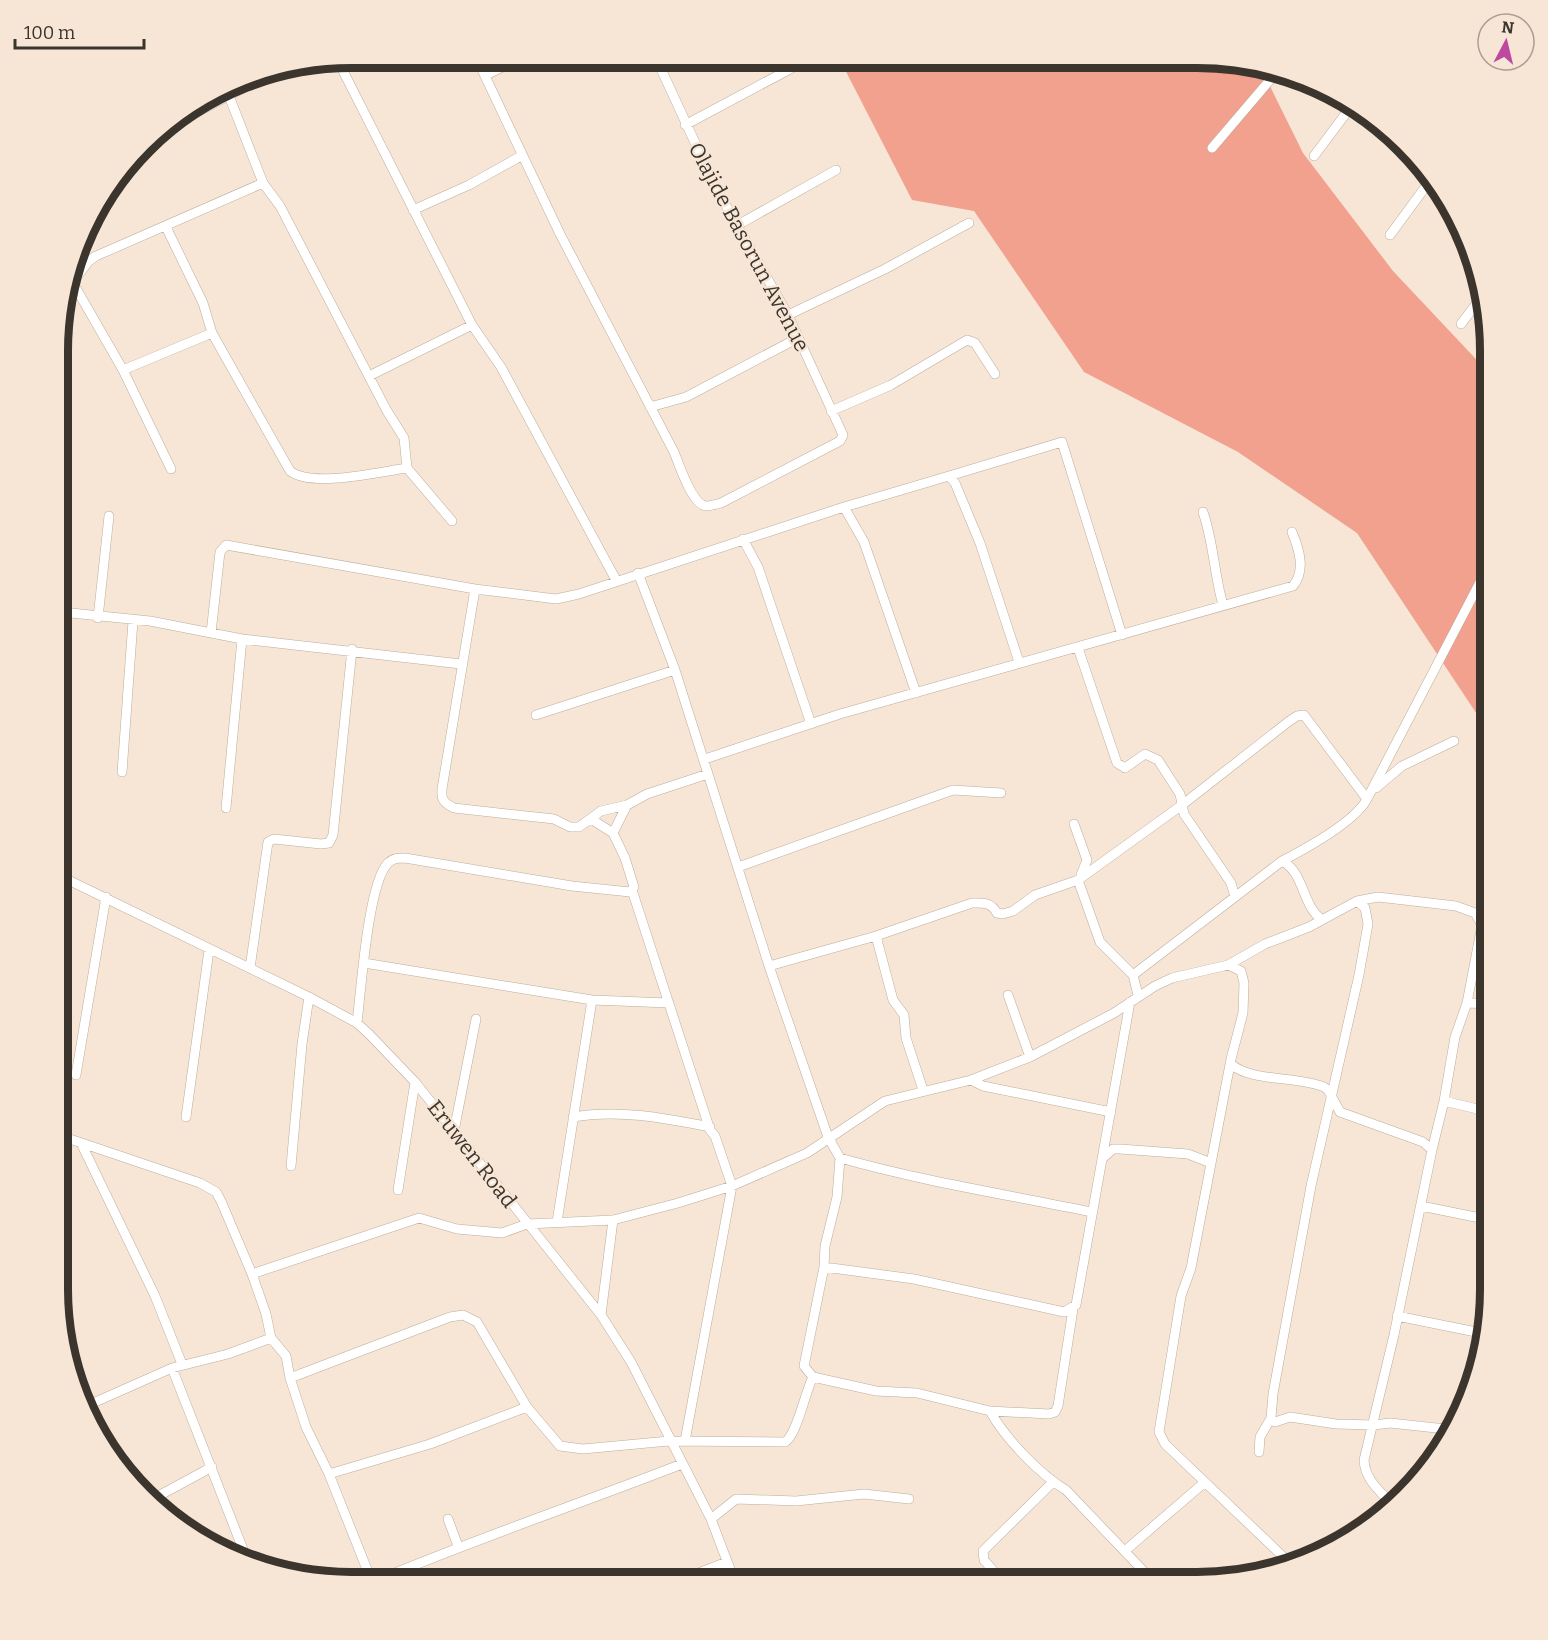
<svg xmlns="http://www.w3.org/2000/svg" width="1548" height="1640" font-family="Bitter,serif">
  <rect width="100%" height="100%" fill="#f7e6d5"/>
  <path fill="#f1a18e" d="M839,58L1236,59L1261,68L1303,153L1393,271L1490,374V734L1357,533L1238,452L1084,372L974,211L912,200Z"/>
  <g fill="none" stroke-linecap="round" stroke-linejoin="round">
    <defs>
      <path id="minor" d="M476,57L560,234L674,452C679,464 692,505 706,506C710,506 717,504 721,503L840,441L843,435L788,315L715,186L656,58
        M337,59L472,325L501,367L616,580
        M486,75L523,57
        M229,96L263,183L280,206L387,411L404,438L407,468
        M685,125L792,68
        M153,135L280,69
        M1212,148L1276,73
        M1314,156L1353,104
        M413,210L469,185L521,156
        M736,226L836,170
        M166,227L203,303L212,333
        M1390,235L1432,178
        M74,262L89,261
        M69,276L123,370L171,469
        M72,283L89,261L96,256L263,183
        M788,315L885,269L969,223
        M1461,324L1483,295
        M123,370L212,333L290,471C312,488 378,472 407,468L452,521
        M369,376L472,325
        M650,407L686,397L798,338
        M831,411L891,385L967,340L975,343L995,374
        M949,476L1062,442L1122,635
        M844,507L864,542L916,693
        M1203,512C1214,544 1214,574 1223,605
        M743,539L758,567L811,724
        M638,573L675,670L769,966L828,1137L840,1158L837,1197L825,1246L824,1267L804,1366L813,1377L876,1391L917,1393L990,1411C1005,1438 1039,1474 1066,1490L1154,1582
        M475,589L442,789C441,800 444,803 454,808L554,819L570,827H579L601,811L627,805L647,794L708,774
        M61,612L150,621L242,639L461,664
        M98,618L109,516
        M211,633L220,552L226,545L475,589L556,599L579,594L844,507L949,476L955,483L980,543L1019,662
        M1078,648L1117,763L1125,768L1145,754L1158,760L1180,794L1184,814L1231,883L1235,897
        M536,715L675,670
        M705,759L840,714L1293,586C1306,570 1299,549 1292,532
        M122,772L133,621
        M1376,788L1402,766L1454,741
        M1367,799L1490,563
        M226,808L242,639
        M1074,824L1087,860L1081,875
        M613,833L627,805
        M738,867L953,790L1001,793
        M60,876L309,997L357,1023L370,1035L415,1082L601,1315L631,1362L711,1519L735,1582
        M1078,880L1100,942L1133,975L1138,995
        M632,890L710,1130L715,1136L732,1186L685,1441
        M876,936L893,1000L904,1015L906,1038L923,1090
        M364,963L592,1000L669,1003
        M1228,965L1241,971L1244,983L1243,1013L1231,1059L1191,1268L1181,1296L1159,1432L1165,1444L1294,1567
        M769,966L876,936L972,903C984,903 991,902 997,913L1003,914L1013,911L1035,895L1078,880L1182,805L1288,722L1297,716L1304,715L1367,799C1355,822 1305,849 1282,861C1304,872 1302,904 1320,918
        M250,968L268,842L274,839L321,844L329,843L333,835L352,649
        M1133,975L1282,861
        M1008,995L1030,1057
        M1467,1003L1490,1004
        M357,1023C361,991 368,883 388,863C393,858 398,858 405,858L572,886L630,892L634,887L625,858L613,833L591,819
        M1231,1064C1250,1082 1299,1076 1324,1087L1328,1090L1340,1112L1423,1142L1432,1150
        M76,1075L106,897
        M971,1080L983,1086L1111,1112
        M1444,1101L1490,1112
        M186,1117L209,950
        M573,1117C619,1109 664,1118 710,1127
        M454,1131L476,1019
        M58,1135L200,1183L216,1192L221,1201L252,1274L266,1314L271,1338L286,1356L290,1378L306,1427L329,1474L372,1582
        M81,1143L155,1296L182,1364
        M840,1158C921,1181 1009,1195 1092,1212
        M1103,1158L1113,1149H1120L1188,1154L1211,1163
        M291,1166L302,1044L309,997
        M398,1190L415,1082
        M1421,1206L1490,1220
        M557,1222L592,1000
        M824,1267L914,1279L1064,1312L1076,1305L1130,1002
        M252,1274L419,1218L457,1229L502,1233L527,1224L613,1220L678,1203L732,1186L807,1153L885,1101L971,1080L1030,1057L1114,1013L1155,986L1172,978L1228,965L1265,944L1309,927L1357,901L1378,897L1456,906L1475,913L1482,925L1467,1003L1455,1037L1444,1101L1432,1150L1394,1335L1364,1460C1365,1480 1380,1491 1393,1505
        M601,1315L613,1220
        M1397,1316L1486,1334
        M172,1368L248,1562
        M290,1378L450,1317L463,1315L477,1322L527,1407L560,1446L583,1449L669,1441L785,1442C797,1435 805,1392 813,1377
        M72,1381L85,1406
        M84,1407L172,1368L228,1354L271,1338
        M990,1411L1049,1414L1055,1412L1058,1406L1073,1309
        M1271,1418L1275,1422L1290,1417L1336,1424L1374,1425L1390,1423L1455,1430
        M1259,1452L1260,1437L1271,1418L1273,1394L1311,1186L1359,975L1368,924L1365,908L1357,901
        M329,1474L430,1444L527,1407
        M149,1501L212,1467
        M448,1519L458,1546
        M711,1519L736,1499L796,1501L864,1494L909,1499
        M1126,1550L1205,1482
        M373,1582C475,1539 579,1504 682,1464
        M675,1582L727,1562
        M1003,1582L984,1560L983,1551L1053,1482"/>
    </defs>
    <use href="#minor" stroke="#bcad9c" stroke-width="10"/>
    <use href="#minor" stroke="#fff" stroke-width="9"/>
  </g>
  <g text-anchor="middle" dominant-baseline="central" stroke-width="4.5" stroke-linejoin="round" paint-order="stroke">
    <g font-size="21" fill="#3b352e" stroke="#f7e6d5">
      <text transform="translate(749 247) rotate(62)">Olajide Basorun Avenue</text>
      <text transform="translate(472 1154) rotate(52)">Eruwen Road</text>
    </g>
  </g>
  <path d="M0 0H1548V1640H0ZM351 68H1197A283 283 0 0 1 1480 351V1289A283 283 0 0 1 1197 1572H351A283 283 0 0 1 68 1289V351A283 283 0 0 1 351 68Z" fill="#f7e6d5" fill-rule="evenodd"/>
  <path fill="none" stroke="#3b352e" stroke-width="8" d="M351 68H1197A283 283 0 0 1 1480 351V1289A283 283 0 0 1 1197 1572H351A283 283 0 0 1 68 1289V351A283 283 0 0 1 351 68Z"/>
  <g transform="translate(1506 42) rotate(7)"><circle r="28" fill="#f7e6d5" stroke="#ac9f92" stroke-width="1.5"/>
  <path d="M0-4.5L10 22L0 15L-10 22Z" fill="#be49a0"/>
  <text y="-9" font-size="16" font-weight="bold" text-anchor="middle" fill="#3b352e">N</text>
  </g>
  <path d="M15 39v9h129v-9" fill="none" stroke="#3b352e" stroke-width="3"/>
  <text x="24" y="39" font-size="18" fill="#3b352e" stroke="#f7e6d5" stroke-width="4.5" paint-order="stroke">100 m</text>
</svg>
